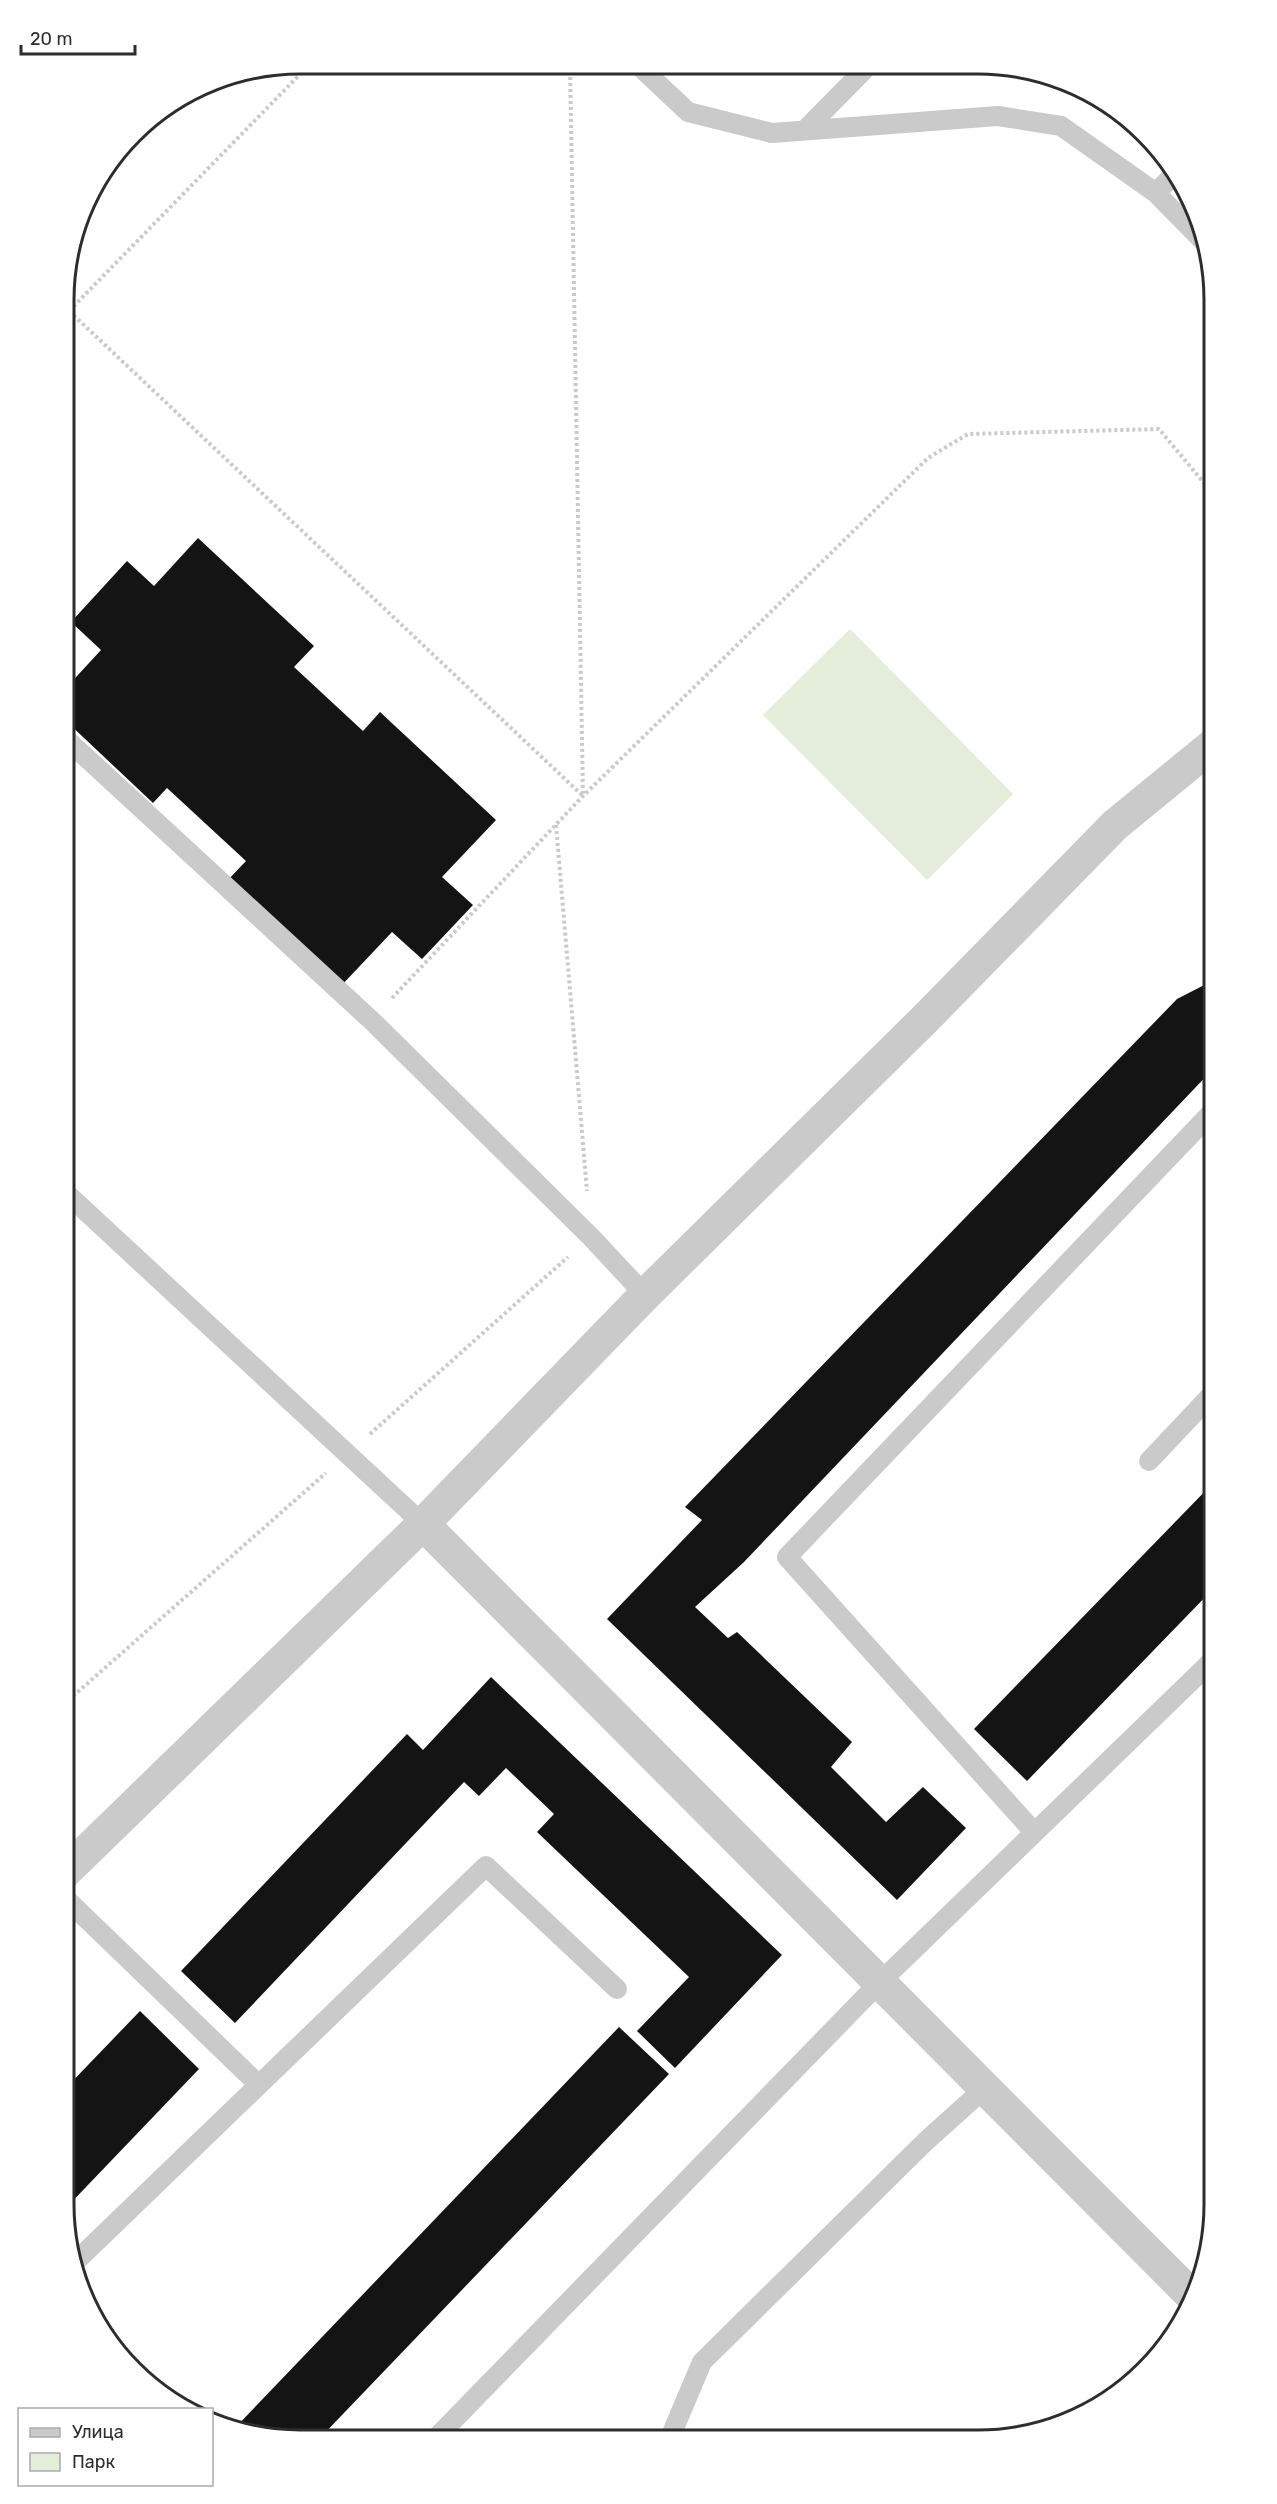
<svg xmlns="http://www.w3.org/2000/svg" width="1277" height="2504" font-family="Rubik,sans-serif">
  <rect width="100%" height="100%" fill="#fff"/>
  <path fill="#e4ecda" d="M850,629L1013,794L927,880L763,715Z"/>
  <path fill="#141414" d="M198,538L314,646L294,667L363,731L380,712L496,820L442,877L473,905L422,959L392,932L340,987L226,882L246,861L167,788L153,803L65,720V689L101,650L71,622L127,561L154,586Z
    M1214,980V1068L744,1562L695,1607L728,1638L737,1632L852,1742L831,1767L886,1822L923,1787L966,1828L897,1900L607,1619L702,1520L685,1507L1177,999Z
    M1214,1482V1588L1027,1781L974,1729Z
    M491,1677L782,1955L675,2068L637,2031L689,1977L537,1832L554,1814L506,1768L479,1796L464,1782L235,2023L181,1971L407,1734L423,1750Z
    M140,2011L199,2069L64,2210L63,2091Z
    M619,2027L669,2074L319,2439H268L233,2430Z"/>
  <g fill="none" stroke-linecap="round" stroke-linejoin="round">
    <path stroke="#cacaca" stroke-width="4" stroke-dasharray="3 3" stroke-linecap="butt" d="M570,65L583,796
      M65,307L69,311L311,63
      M65,315L69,311L583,796
      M556,825L587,1191
      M392,998L583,796L928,458L968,434L1159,429L1214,495
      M370,1434L568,1257
      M64,1704L326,1473"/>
    <path stroke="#cacaca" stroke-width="20" d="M638,65L688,112L772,133L998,116L1061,126L1156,193L1205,243
      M805,130L867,67
      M1156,193L1176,172
      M65,738L371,1020L591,1237L645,1295
      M64,1191L423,1524
      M1149,1461L1214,1392
      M1034,1832L787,1557L1214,1110
      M63,1896L259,2085
      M73,2264L486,1866L617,1989
      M435,2439L879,1983L1214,1659
      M669,2440L702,2362L926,2141L985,2088"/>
    <path stroke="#cacaca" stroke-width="33" d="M423,1524L1194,2298"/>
    <path stroke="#cacaca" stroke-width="33" d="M63,1874L423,1524L645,1295L925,1019L1115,825L1214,744"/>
  </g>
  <path d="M0 0H1277V2504H0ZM300 74H978A226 226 0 0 1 1204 300V2204A226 226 0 0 1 978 2430H300A226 226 0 0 1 74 2204V300A226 226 0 0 1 300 74Z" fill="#fff" fill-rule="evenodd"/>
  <path fill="none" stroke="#2d2d2d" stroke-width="3" d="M300 74H978A226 226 0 0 1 1204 300V2204A226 226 0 0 1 978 2430H300A226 226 0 0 1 74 2204V300A226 226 0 0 1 300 74Z"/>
  <rect x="18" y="2408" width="195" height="78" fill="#ffffff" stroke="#ababab" stroke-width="1.5"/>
  <rect x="30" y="2428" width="30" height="9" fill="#cacaca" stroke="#ababab" stroke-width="1.5"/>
  <text x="72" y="2438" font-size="18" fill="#2d2d2d">Улица</text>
  <rect x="30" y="2453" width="30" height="18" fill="#e4ecda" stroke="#ababab" stroke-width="1.5"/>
  <text x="72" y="2468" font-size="18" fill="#2d2d2d">Парк</text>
  <path d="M21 45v9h114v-9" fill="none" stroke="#2d2d2d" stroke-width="3"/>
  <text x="30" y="45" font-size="18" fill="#2d2d2d" stroke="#ffffff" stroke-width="4.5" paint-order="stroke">20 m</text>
</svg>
